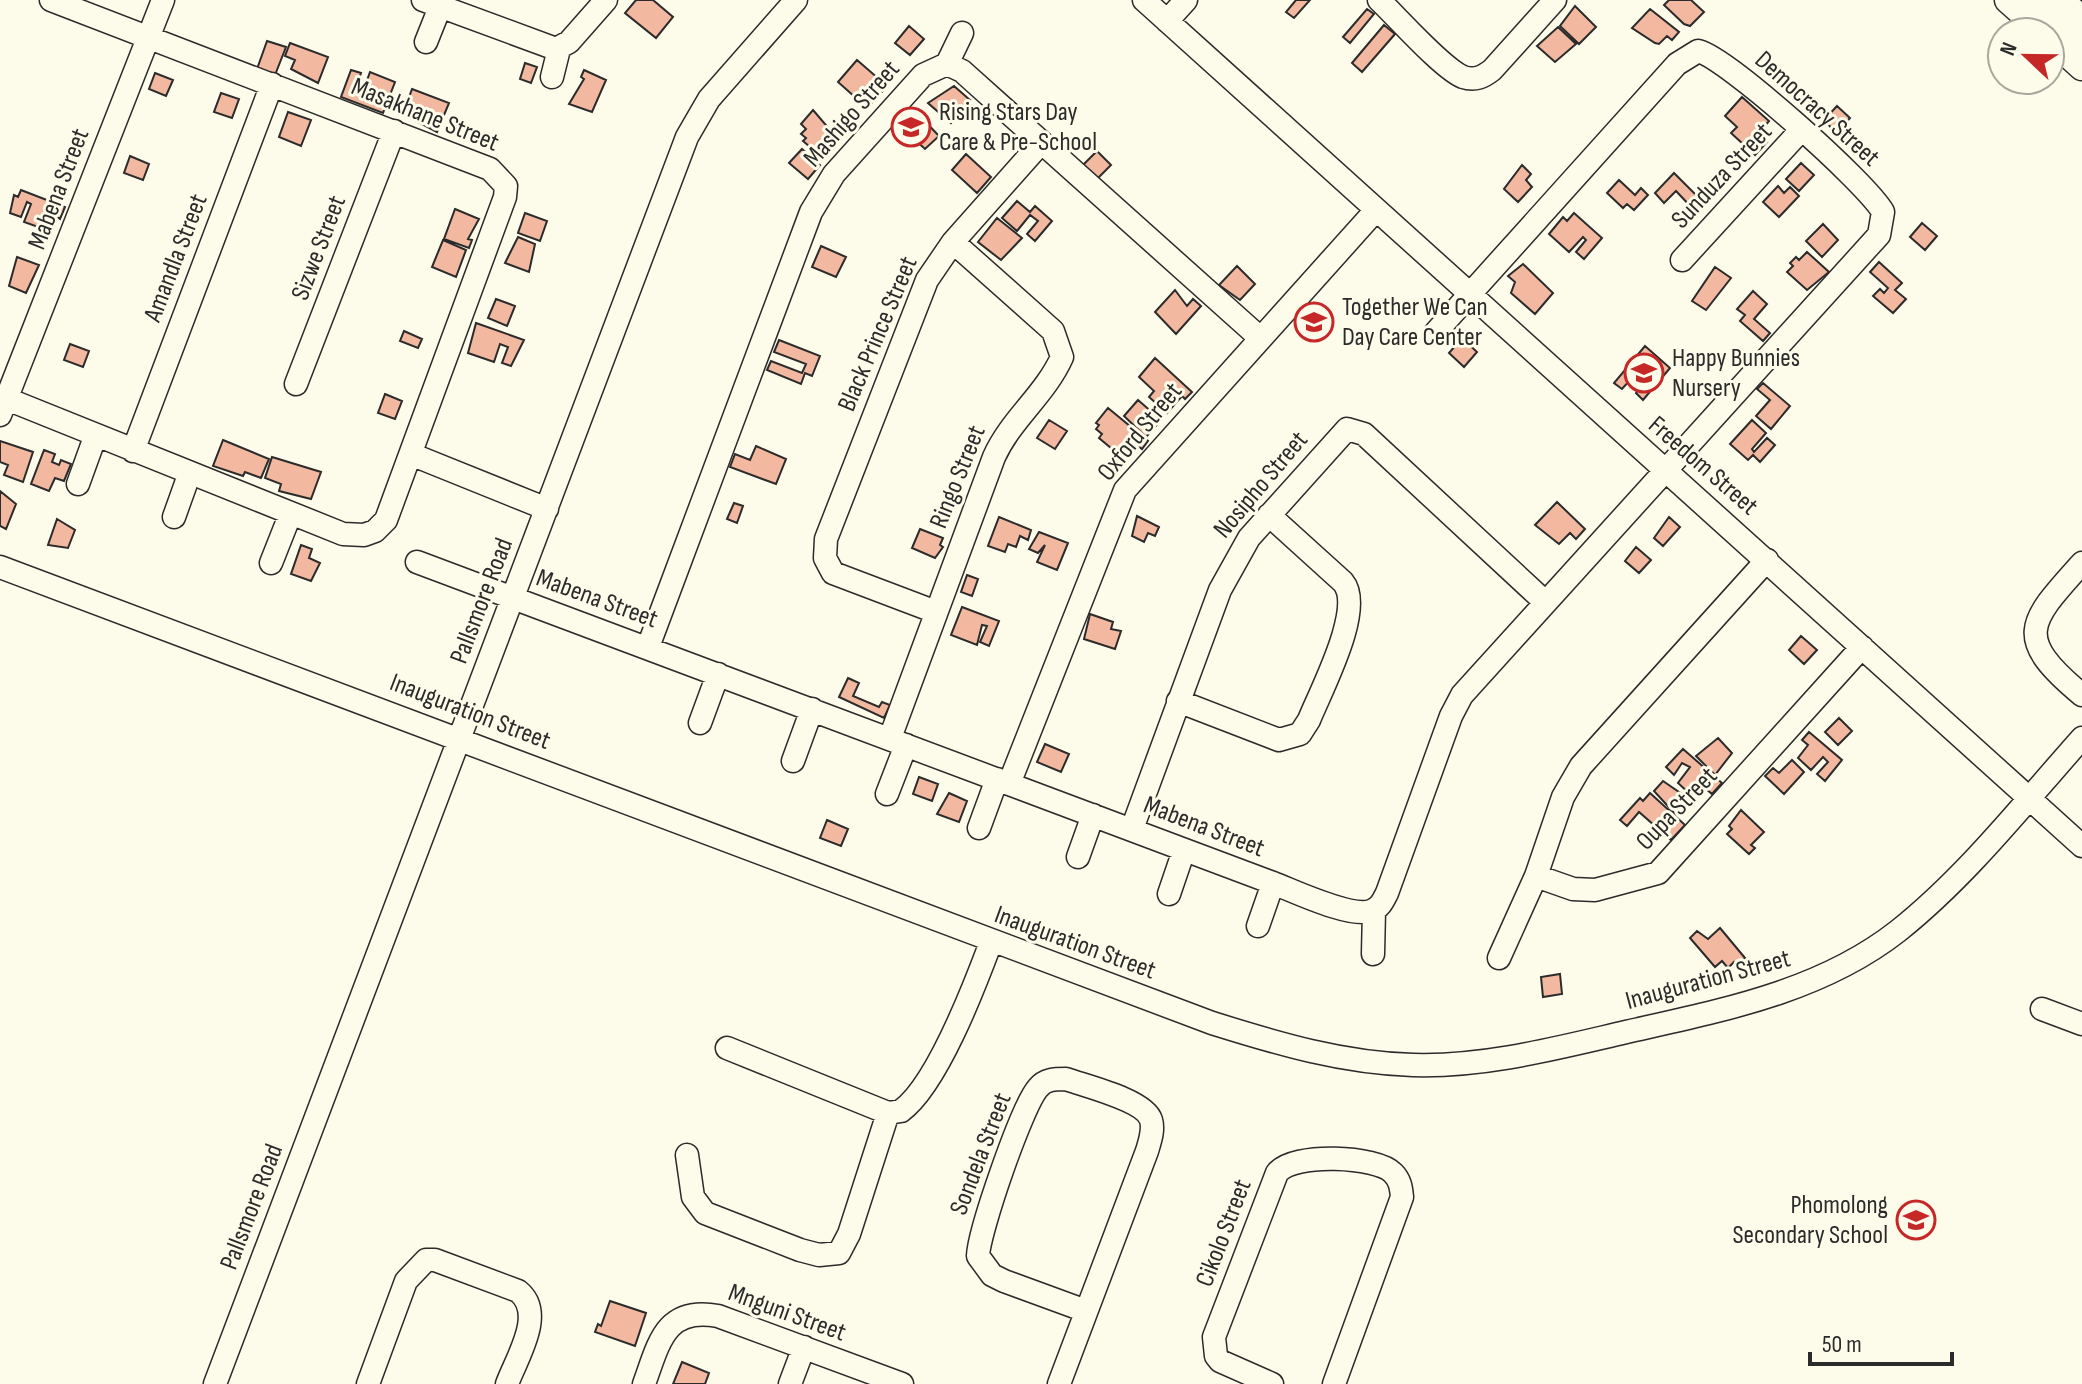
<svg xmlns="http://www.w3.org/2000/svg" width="2082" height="1384" font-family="'Sofia Sans Condensed',sans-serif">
  <rect width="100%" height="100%" fill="#fdfbea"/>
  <path fill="#f2b8a0" stroke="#2b2b2b" stroke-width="2" d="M636,0H653L673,17L656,38L625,13Z
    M1296,0H1310L1294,18L1286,12Z
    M1669,0H1691L1704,12L1690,26L1684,24L1664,5Z
    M1575,6L1596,27L1579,44L1560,26Z
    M1367,9L1374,14L1350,43L1343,37Z
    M1650,9L1679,32L1672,40L1667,36L1659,44L1655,43L1632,28Z
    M1384,25L1395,34L1362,72L1352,63Z
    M909,26L924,39L910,55L895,43Z
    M1558,27L1576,44L1555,62L1537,46Z
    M267,41L286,47L275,75L257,69Z
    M290,43L328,57L318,83L291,69L295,60L285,56Z
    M857,60L887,86L872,103L865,98H856L838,82Z
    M525,63L537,67L531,83L520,79Z
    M351,70L361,73L355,91L362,94L370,72L395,82L383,113L341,97Z
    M584,70L606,80L592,112L569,104L584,79L581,77Z
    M155,73L173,80L166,96L149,89Z
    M954,86L970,100L951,123L928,103Z
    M412,89L449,103L437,132L407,116L410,109L405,108Z
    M221,93L239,99L232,118L214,112Z
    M1742,97L1769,121L1758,134L1767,142L1755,155L1731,133L1737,127L1725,116Z
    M1837,106L1850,118L1836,133L1824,120Z
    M813,110L837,138V144L824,159L803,141L806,138L801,134L806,129L801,124Z
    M288,112L311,120L301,146L279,137Z
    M920,116L939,136L925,149L902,128Z
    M802,149L820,165L808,179L789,163Z
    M1097,151L1111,165L1096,180L1082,166Z
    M966,154L991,177L977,193L952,170Z
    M130,156L149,164L143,180L124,173Z
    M1801,163L1814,175L1799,191L1786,179Z
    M1522,165L1531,174L1526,180L1532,187L1518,202L1504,189Z
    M1674,173L1701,200L1693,209L1676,191L1664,203L1655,193Z
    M1619,180L1635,195L1641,188L1648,195L1634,210L1627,204L1623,208L1607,193Z
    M1778,186L1784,193L1790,187L1799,196L1779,217L1763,202Z
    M21,190L65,207L60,219L48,210L41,228L24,222L31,204L27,202L21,217L10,213L14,195L18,197Z
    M1017,201L1030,212L1035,206L1052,221L1035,241L1027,234L1038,221L1030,215L1017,231L1002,218Z
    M455,209L479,219L468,239L472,240L469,248L444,239Z
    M525,213L547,221L540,241L518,233Z
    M1574,213L1602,238L1584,259L1576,252L1586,240L1583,237L1569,252L1549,234L1563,217L1567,221Z
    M997,218L1022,238L1001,260L978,242Z
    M1922,223L1937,236L1925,250L1910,237Z
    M1823,224L1838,240L1822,257L1806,241Z
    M518,237L535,244L529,272L505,263Z
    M443,240L466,250L456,277L432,267Z
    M821,246L846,257L836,277L812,267Z
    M1807,252L1829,272L1807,290L1787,272L1793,266L1790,263L1796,257L1799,260Z
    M17,257L39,265L26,293L9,286Z
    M1879,262L1902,283L1895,290L1906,299L1893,313L1873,296L1880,289L1884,293L1888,288L1870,272Z
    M1523,264L1553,293L1535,314L1511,293L1515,282L1508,276Z
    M1237,266L1255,284L1240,300L1219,285Z
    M1715,267L1731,278L1706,310L1692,301Z
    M1175,290L1187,306L1193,299L1201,306L1176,334L1155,312Z
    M1753,291L1767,304L1754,319L1770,333L1763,341L1740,321L1745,315L1737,309Z
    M496,299L515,306L507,326L488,318Z
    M1307,310L1327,326L1320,335L1301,318Z
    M476,323L524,340L511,366L502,363L508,347L500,344L494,362L468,353Z
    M404,331L422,339L418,348L400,341Z
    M1462,338L1477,352L1464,367L1449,353Z
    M779,340L820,356L812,376L805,373L801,384L767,370L771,361L802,373L806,364L774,352Z
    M70,344L89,351L83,367L64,360Z
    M1645,346L1670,368L1643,400L1636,393L1640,387L1631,379L1622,389L1614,383Z
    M1155,358L1192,392L1185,399L1182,396L1167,413L1149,397L1154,391L1139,377Z
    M1763,383L1790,406L1771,429L1756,416L1770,400L1757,389Z
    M385,394L402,401L395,419L378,413Z
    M1138,400L1161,420L1146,437L1124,416Z
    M1108,408L1148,441L1142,449L1138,446L1128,457L1121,451L1118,454L1099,438L1102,434L1096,429L1099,425L1096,423Z
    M1049,420L1067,431L1055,449L1037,438Z
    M1752,420L1766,433L1752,449L1754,452L1767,438L1775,445L1760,462L1753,455L1748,460L1730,444Z
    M223,440L269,459L261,478L245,472L243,476L213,466Z
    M0,441L33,452L23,482L4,475L8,465L0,462Z
    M756,446L786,459L776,484L730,467L735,454L750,460Z
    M44,450L55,454L52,462L59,465L61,460L71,464L64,481L55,478L49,491L31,484Z
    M272,457L321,472L311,499L279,491L281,484L265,478Z
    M0,491L16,504L6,529L0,526Z
    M1557,502L1585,529L1576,539L1570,533L1559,544L1535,525Z
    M734,503L743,506L737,523L727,519Z
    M1137,516L1159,527L1155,536L1148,533L1144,542L1132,536Z
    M999,517L1031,530L1028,540L1020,536L1016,547L1008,544L1005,552L988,546Z
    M1669,517L1680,527L1663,546L1654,538Z
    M57,519L75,530L68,548L48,545Z
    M920,529L943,538L940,545L943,547L935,558L912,548Z
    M1039,532L1068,543L1057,570L1037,562L1045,545L1038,553L1029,549Z
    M301,545L312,549L309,558L320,563L311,581L291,574Z
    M1636,547L1651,560L1639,573L1625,561Z
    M967,575L978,579L972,596L961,592Z
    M962,607L999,621L989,646L980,642L987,626L982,625L977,645L951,635Z
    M1090,614L1113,622L1111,629L1121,631L1115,649L1084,639Z
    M1801,636L1817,650L1804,664L1789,650Z
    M848,678L859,683L853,696L879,707L882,702L890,705L884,718L839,697Z
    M1839,718L1852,731L1838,745L1825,732Z
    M1809,732L1842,760L1825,781L1817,774L1828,762L1823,757L1811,770L1798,758L1808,745L1802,740Z
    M1718,738L1732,753L1715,775L1696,756Z
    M1045,744L1069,754L1061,772L1037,762Z
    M1683,749L1722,783L1712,794L1705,788L1708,784L1705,781L1691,795L1678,783L1690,767L1682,763L1674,775L1666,767Z
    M1792,760L1804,772L1784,794L1765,776L1773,768L1779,773Z
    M919,777L938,784L932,801L913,794Z
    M1663,781L1689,799L1675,814L1654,791Z
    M949,793L967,801L959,822L937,814Z
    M1650,793L1685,825L1671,840L1639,812L1627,826L1620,820L1640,798L1643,801Z
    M1741,810L1764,832L1751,845L1755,848L1749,854L1727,834L1732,829L1729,826Z
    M827,820L848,829L841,846L820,838Z
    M1720,928L1745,958L1737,965L1734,962L1728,968L1722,961L1715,967L1690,938L1697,931L1708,939Z
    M1560,974L1562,994L1543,997L1541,977Z
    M610,1301L646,1313L635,1346L595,1332L598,1324L601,1326Z
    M682,1362L709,1373L705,1384H673Z"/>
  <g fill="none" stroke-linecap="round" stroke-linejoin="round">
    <defs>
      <path id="minor" d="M423,0L556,49L569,42L606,0
        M1144,0L2082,846
        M1379,0C1398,18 1442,68 1463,77C1475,81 1483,77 1492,70L1555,0
        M2036,0L2082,41
        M2062,0L2082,16
        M1167,21L1186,0
        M426,42L440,7
        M947,64L962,33
        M552,77L559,49
        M1682,260L1802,129
        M296,384L394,131
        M7,399L343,534L364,535L375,531L386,520L505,197L506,186L490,169L51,0
        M0,415L163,0
        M133,451L272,84
        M413,455L547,509
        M78,484L95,437
        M174,517L189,475
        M417,562L1273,883C1294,891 1350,918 1371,911C1380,908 1383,901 1387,893L1451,716L1462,695L1879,235L1883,212C1868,184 1726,57 1698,51L1677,64L1435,333
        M271,563L290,515
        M2082,563C2029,622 2012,637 2082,695
        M0,567L1212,1023C1279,1044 1343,1063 1413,1065C1484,1067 1553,1049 1622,1033C1718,1011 1819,993 1898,931C1967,876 2024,803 2082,738
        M936,612L833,573L825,558L826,539L927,280L953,242L1040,144
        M648,647L811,212L834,174L923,75L947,64L962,71L1259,337
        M1178,701L1279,740L1300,734L1309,720C1321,690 1365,608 1343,582L1269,515
        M700,723L718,674
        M890,738L994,457C1011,419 1045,395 1062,357L1053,331L953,242
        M793,761L812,709
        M1009,784L1125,490L1376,210
        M887,794L906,745
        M979,828L997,779
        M1132,829L1220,590L1249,538L1347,429L1364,434L1545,602
        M1078,857L1093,815
        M1536,876L1573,889L1595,890L1658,873L1862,647
        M1169,894L1184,850
        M1258,926L1273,883
        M1373,954L1374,910
        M1499,958L1536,876L1563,797L1581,766L1767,560
        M2042,1009L2082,1024
        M727,1048L888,1113L901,1111C937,1085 975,985 991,942
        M687,1155L693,1197L705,1213L800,1250L819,1255L839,1253L849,1234L888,1113
        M215,1384L687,137L709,99L796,0
        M368,1384L406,1281L426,1260H435L518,1291C546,1313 517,1357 507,1384
        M644,1384C659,1343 665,1306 718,1316L902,1384
        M790,1384L804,1347
        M1059,1384L1147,1151C1150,1141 1154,1130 1151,1120C1145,1100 1085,1086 1066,1079C1055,1079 1045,1079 1038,1088C1022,1106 979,1231 978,1256L992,1275L1004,1281L1086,1311
        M1272,1384L1220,1361L1216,1356L1214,1337L1277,1173C1293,1152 1377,1156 1393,1173C1400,1180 1401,1187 1402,1197L1334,1384"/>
      <path id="major" d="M2008,0L2044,32
        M2050,38L2082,67"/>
    </defs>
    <use href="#minor" stroke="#2b2b2b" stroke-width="25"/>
    <use href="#major" stroke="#2b2b2b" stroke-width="29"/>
    <use href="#minor" stroke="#fdfbea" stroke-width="22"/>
    <use href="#major" stroke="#fdfbea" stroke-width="26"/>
  </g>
  <defs>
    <symbol id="school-ring" viewBox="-11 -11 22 22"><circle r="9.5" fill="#fdfbea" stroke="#c62828" stroke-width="1.5"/><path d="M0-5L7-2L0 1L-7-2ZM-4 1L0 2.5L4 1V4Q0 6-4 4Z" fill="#c62828"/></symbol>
  </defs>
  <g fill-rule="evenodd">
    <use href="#school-ring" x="889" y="105" width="44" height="44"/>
    <use href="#school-ring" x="1292" y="300" width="44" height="44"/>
    <use href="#school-ring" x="1622" y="351" width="44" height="44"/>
    <use href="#school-ring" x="1894" y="1198" width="44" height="44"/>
  </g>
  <g text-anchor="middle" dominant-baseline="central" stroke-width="6" stroke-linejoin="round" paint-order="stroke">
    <g font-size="26" fill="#2b2b2b" stroke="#fdfbea">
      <text transform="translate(1817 109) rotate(42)">Democracy Street</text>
      <text transform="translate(852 114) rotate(-49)">Mashigo Street</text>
      <text transform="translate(425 115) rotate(22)">Masakhane Street</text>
      <text transform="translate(1722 176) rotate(-47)">Sunduza Street</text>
      <text transform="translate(59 189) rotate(-69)">Mabena Street</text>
      <text transform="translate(319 248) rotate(-69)">Sizwe Street</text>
      <text transform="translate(176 258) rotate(-69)">Amandla Street</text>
      <text transform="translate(878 334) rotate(-67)">Black Prince Street</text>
      <text transform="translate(1140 432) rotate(-51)">Oxford Street</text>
      <text transform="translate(1703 466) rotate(41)">Freedom Street</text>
      <text transform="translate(958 477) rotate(-68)">Ringo Street</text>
      <text transform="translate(1261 485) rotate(-50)">Nosipho Street</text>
      <text transform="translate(597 599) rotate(20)">Mabena Street</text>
      <text transform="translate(482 601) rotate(-69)">Pallsmore Road</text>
      <text transform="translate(470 712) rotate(21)">Inauguration Street</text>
      <text transform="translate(1677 809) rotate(-46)">Oupa Street</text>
      <text transform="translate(1204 827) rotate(21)">Mabena Street</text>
      <text transform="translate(1075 943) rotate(20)">Inauguration Street</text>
      <text transform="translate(1708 980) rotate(-15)">Inauguration Street</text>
      <text transform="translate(981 1154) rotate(-69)">Sondela Street</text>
      <text transform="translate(252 1207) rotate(-69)">Pallsmore Road</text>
      <text transform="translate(1224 1233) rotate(-69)">Cikolo Street</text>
      <text transform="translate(787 1313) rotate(20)">Mnguni Street</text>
    </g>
    <g font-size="26" fill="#2b2b2b" stroke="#fdfbea" text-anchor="start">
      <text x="939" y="112">Rising Stars Day<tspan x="939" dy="30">Care &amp; Pre-School</tspan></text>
      <text x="1342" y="307">Together We Can<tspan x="1342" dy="30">Day Care Center</tspan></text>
      <text x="1672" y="358">Happy Bunnies<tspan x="1672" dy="30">Nursery</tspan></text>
      <text x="1888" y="1205" text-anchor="end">Phomolong<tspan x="1888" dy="30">Secondary School</tspan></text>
    </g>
  </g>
  <g transform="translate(2026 56) rotate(292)"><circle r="38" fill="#fdfbea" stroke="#a9a89e" stroke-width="2"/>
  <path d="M0-6L14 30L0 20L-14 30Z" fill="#c62828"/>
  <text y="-12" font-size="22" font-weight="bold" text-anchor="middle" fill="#2b2b2b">N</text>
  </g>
  <path d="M1810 1352v12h142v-12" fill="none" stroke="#2b2b2b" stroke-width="4"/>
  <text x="1822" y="1352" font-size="24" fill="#2b2b2b" stroke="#fdfbea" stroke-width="6" paint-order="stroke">50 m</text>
</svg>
